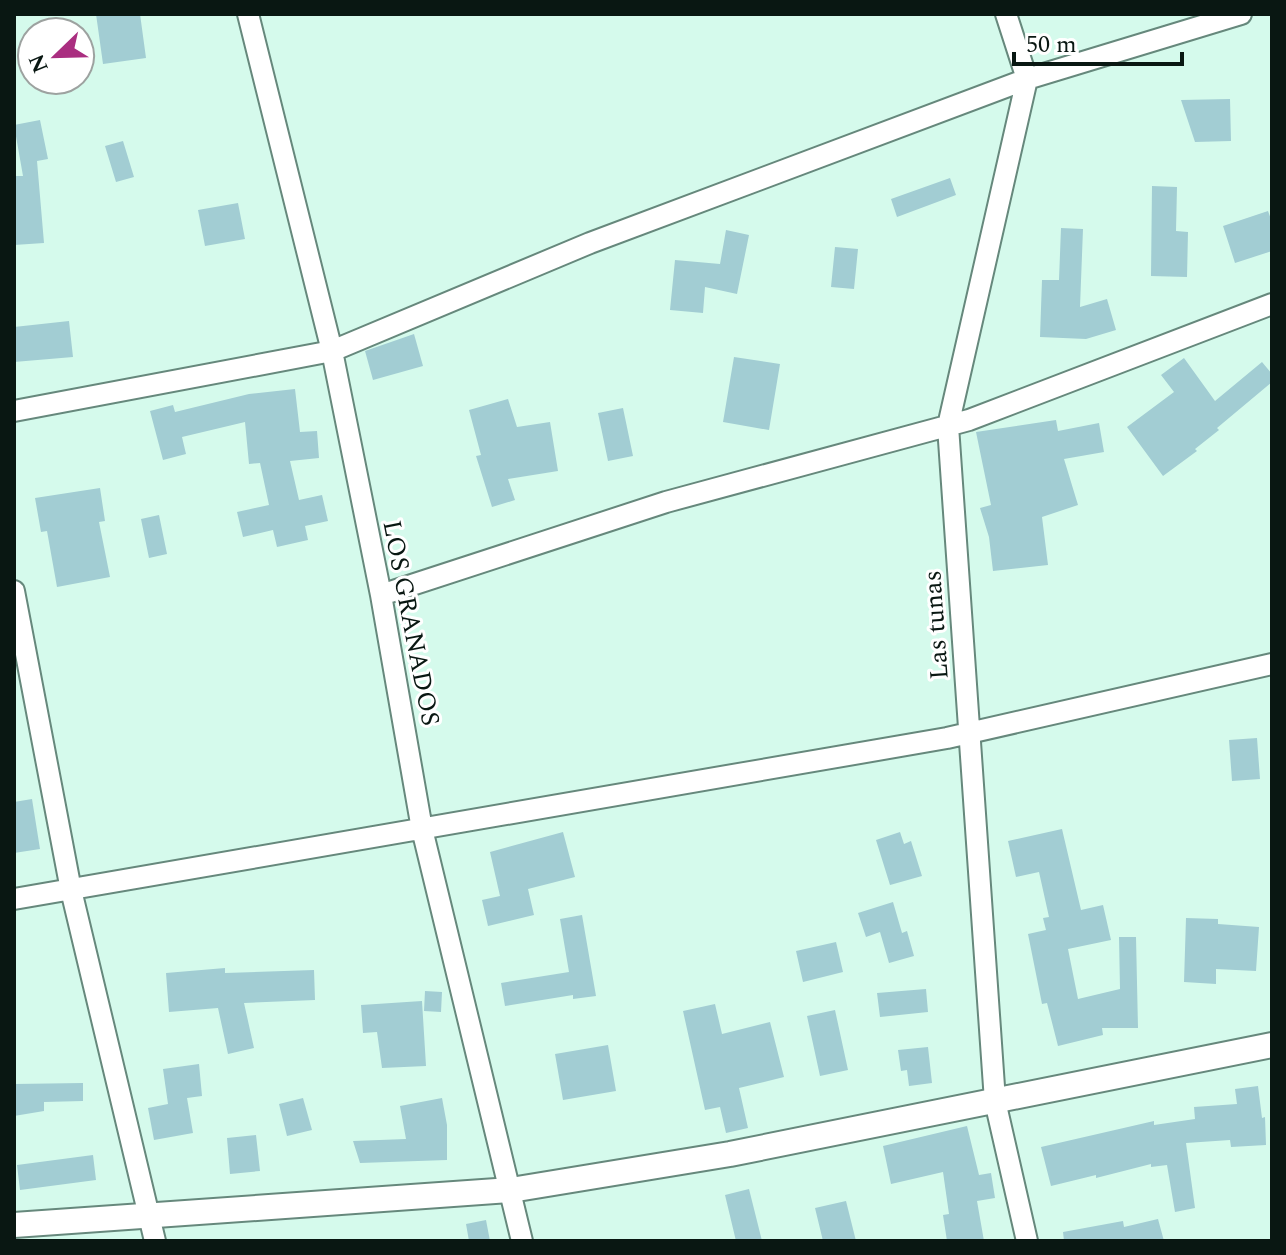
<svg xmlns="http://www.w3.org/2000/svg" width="1286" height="1255" font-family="Spectral,serif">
  <rect width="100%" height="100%" fill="#d5faec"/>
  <path fill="#a2cdd3" d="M96,14H140L146,58L103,64Z
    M1230,99L1231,141L1195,142L1181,100Z
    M40,120L48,159L37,161L44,243L14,245V176H23L14,125Z
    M123,141L134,177L116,182L105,146Z
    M950,178L956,195L897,217L891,199Z
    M1152,186L1177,187L1176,231L1188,232L1187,277L1151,276Z
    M238,203L245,239L205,246L198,210Z
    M1268,211L1272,222V251L1235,263L1223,226Z
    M1061,228L1083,229L1080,307L1107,299L1116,330L1086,339L1040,337L1042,280H1059Z
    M726,230L749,235L737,294L705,287L703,313L670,310L675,260L720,264Z
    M835,247L858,249L854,289L831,287Z
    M69,321L73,357L14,362V327Z
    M414,334L423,366L373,380L365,351Z
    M734,357L780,364L769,430L723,422Z
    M1184,358L1215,401L1262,362L1272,374V382L1217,428L1219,430L1195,449L1197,451L1163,476L1127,427L1174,392L1161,375Z
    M295,389L300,432L317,431L319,458L290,461L299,500L322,495L328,521L305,526L308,540L277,547L273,530L243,537L237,512L269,505L260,463L249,464L245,422L182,437L186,454L163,460L150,411L173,405L175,412L249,394Z
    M508,399L517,427L550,422L558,471L508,479L515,500L492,507L476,456L481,455L469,410Z
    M623,408L633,456L608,461L598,413Z
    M1056,420L1058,431L1099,423L1104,452L1064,459L1078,505L1042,517L1048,565L993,571L989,537L980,508L991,505L976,432Z
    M100,488L105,521L99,522L110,577L57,587L47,531L41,532L35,498Z
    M159,515L167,554L149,558L141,519Z
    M1257,738L1260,779L1232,781L1229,740Z
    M32,799L40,849L14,853V802Z
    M1062,829L1081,910L1103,905L1111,940L1068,949L1078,999L1120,989L1119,937H1136L1138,1028H1102L1103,1035L1058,1046L1047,1003L1042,1004L1028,934L1046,930L1043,918L1049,917L1039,872L1016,877L1008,841Z
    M563,832L575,877L528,889L534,915L488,926L482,900L500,896L490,852Z
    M900,832L904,844L911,841L922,876L890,885L876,840Z
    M893,902L902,933L907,931L914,956L889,963L880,932L866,937L858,913Z
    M582,915L596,996L573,999V995L505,1006L501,983L569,972L560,919Z
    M1186,918L1218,919V924L1259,927L1256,971L1216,969V984L1184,982Z
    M836,942L843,972L803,982L796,951Z
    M225,968V973L314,970L315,1000L244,1003L254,1048L228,1054L218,1008L169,1012L166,973Z
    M926,989L928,1012L880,1017L877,993Z
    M425,991L442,992L441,1012L424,1011Z
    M422,1001L426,1066L382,1068L377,1032L363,1033L361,1005Z
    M715,1004L722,1034L770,1022L784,1077L739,1088L748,1128L726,1133L720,1107L705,1110L683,1011Z
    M835,1010L848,1070L820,1076L807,1016Z
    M608,1045L616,1091L563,1100L555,1054Z
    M928,1047L932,1083L909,1086L907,1070L901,1071L898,1050Z
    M199,1064L202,1096L187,1098L193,1133L154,1140L148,1108L168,1104L163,1069Z
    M83,1083V1101L44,1102V1111L14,1116V1084Z
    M1258,1086L1262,1118L1265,1117L1266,1145L1231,1147L1230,1140L1186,1143L1195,1208L1175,1212L1167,1165L1151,1167V1164L1096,1178V1175L1051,1186L1041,1147L1154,1121V1125L1195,1119L1194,1107L1237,1104L1235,1089Z
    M303,1098L312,1130L287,1136L279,1104Z
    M442,1098L447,1125V1160L360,1163L353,1141L406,1139L400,1106Z
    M967,1126L979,1175L991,1173L995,1198L977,1201L984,1241H947L943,1215L949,1214L943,1172L891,1184L883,1146Z
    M256,1135L260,1171L230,1174L227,1138Z
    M93,1155L96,1180L20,1190L17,1165Z
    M749,1189L762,1241H736L725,1195Z
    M846,1201L856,1241H823L815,1208Z
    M1158,1219L1164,1241H1064L1063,1232L1123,1221L1124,1227Z
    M486,1220L490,1241H469L466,1224Z"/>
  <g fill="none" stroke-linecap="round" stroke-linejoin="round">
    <defs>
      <path id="minor" d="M248,14L332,351L381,595L422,829L522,1241
        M1006,14L1027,79L948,426L995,1101L1027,1241
        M14,411L332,351L590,243L1027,79L1241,14
        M14,591L71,890L155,1241
        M381,595L666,502L969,420L1272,304
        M14,899L947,738L1272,664"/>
      <path id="tertiary" d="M14,1225L511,1190L730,1154L1272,1045"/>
    </defs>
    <use href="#minor" stroke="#66887c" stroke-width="24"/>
    <use href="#tertiary" stroke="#66887c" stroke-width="28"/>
    <use href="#minor" stroke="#fff" stroke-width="20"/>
    <use href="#tertiary" stroke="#fff" stroke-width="24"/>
  </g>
  <g text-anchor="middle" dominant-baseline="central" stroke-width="6" stroke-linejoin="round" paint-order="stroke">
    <g font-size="26" fill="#091712" stroke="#fff">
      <text transform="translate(411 623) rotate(79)">LOS GRANADOS</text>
      <text transform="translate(936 625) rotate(-94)">Las tunas</text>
    </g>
  </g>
  <rect width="1286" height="1255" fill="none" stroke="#091712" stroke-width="32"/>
  <g transform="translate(56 56) rotate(247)"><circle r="38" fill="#ffffff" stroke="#9da2a0" stroke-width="2"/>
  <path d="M0-6L14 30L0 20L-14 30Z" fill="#aa2e80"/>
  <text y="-12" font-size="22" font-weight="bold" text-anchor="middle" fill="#091712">N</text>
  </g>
  <path d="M1014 52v12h168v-12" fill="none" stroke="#091712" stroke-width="4"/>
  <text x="1026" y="52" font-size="24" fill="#091712" stroke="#ffffff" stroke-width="6" paint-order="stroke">50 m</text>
</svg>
